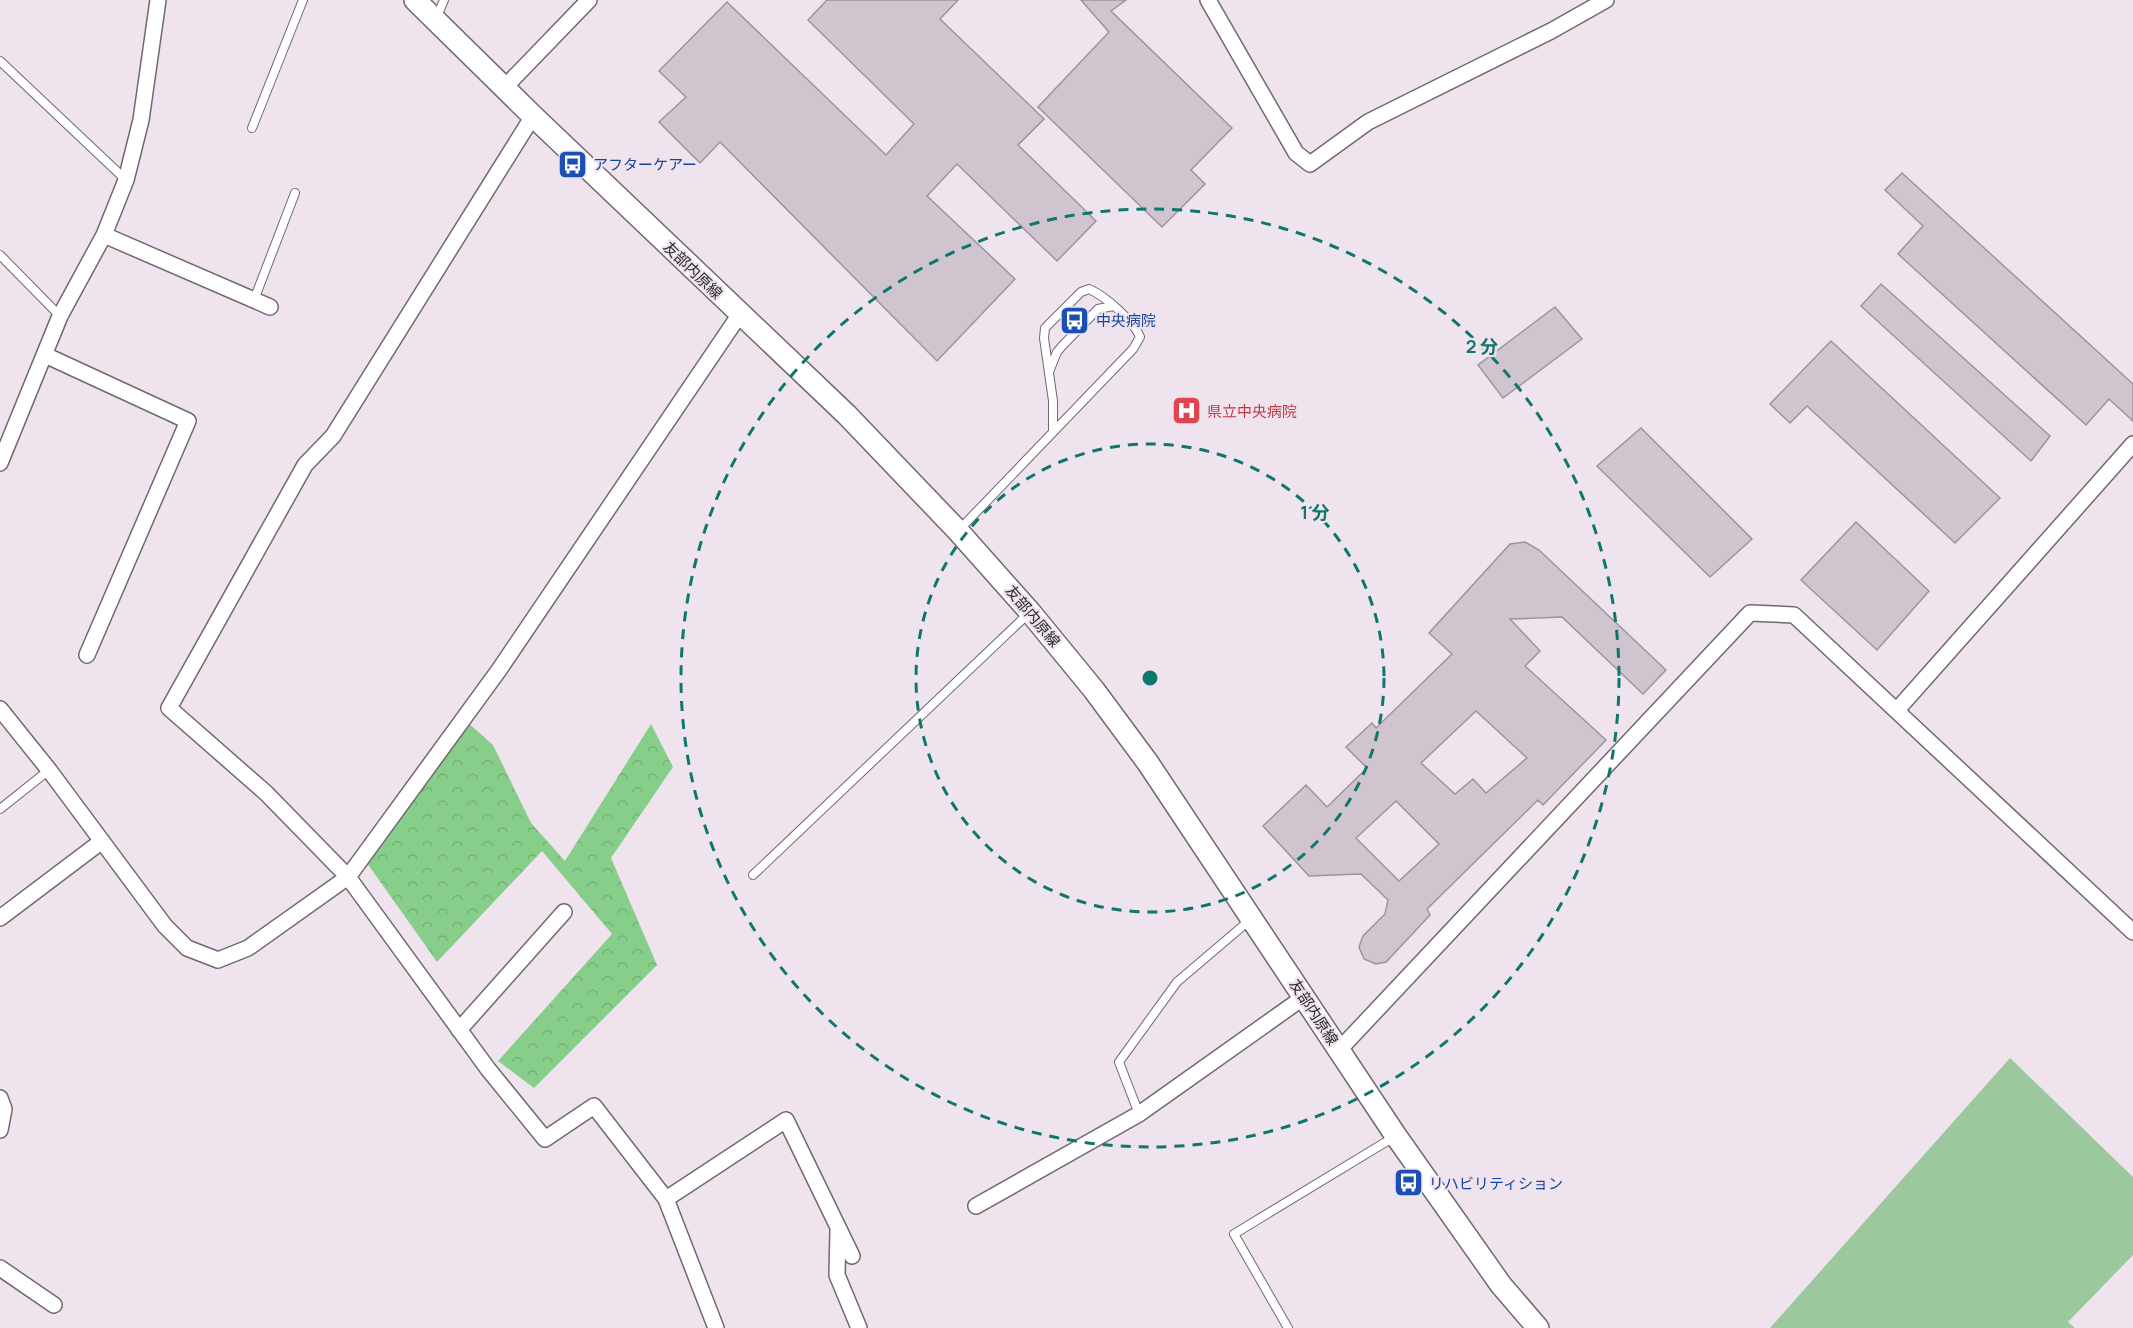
<svg xmlns="http://www.w3.org/2000/svg" width="2133" height="1328" font-family="Manrope,'Noto Sans JP',sans-serif">
  <defs>
    <pattern id="forest-crowns" width="20" height="18" patternUnits="userSpaceOnUse" patternTransform="scale(1.5)"><rect width="20" height="18" fill="#88ce8b"/><path d="M2 6a3 3 0 1 1 6 0M12 15a3 3 0 1 1 6 0" fill="none" stroke="#75b178"/></pattern>
  </defs>
  <rect width="100%" height="100%" fill="#efe4ee"/>
  <path fill="#9cc89d" d="M2010,1058L2133,1177V1255L2068,1322L2075,1328H1770Z"/>
  <path fill="url(#forest-crowns)" d="M466,721L493,745L531,823L565,861L651,724L673,767L611,858L657,965L534,1088L498,1061L612,934L542,851L437,962L367,863Z"/>
  <path fill="#d0c4cf" stroke="#9e939d" stroke-width="1.5" fill-rule="evenodd" d="M827,0H958L940,19L1044,119L1018,145L1096,221L1057,261L957,164L927,196L1015,279L937,361L720,142L700,163L659,122L686,97L659,71L727,2L886,155L914,124L808,20Z
    M1081,0H1126L1111,11L1232,128L1191,170L1205,184L1162,227L1038,107L1109,32Z
    M1902,173L2133,384V421L2109,399L2086,425L1898,254L1923,226L1885,190Z
    M1881,284L2050,436L2031,461L1861,306Z
    M1555,307L1582,339L1503,398L1478,365Z
    M1831,341L2000,498L1955,543L1807,406L1790,423L1770,404Z
    M1641,428L1752,539L1710,577L1597,466Z
    M1856,522L1929,591L1877,650L1801,580Z
    M1525,542L1539,550L1666,670L1643,694L1562,617L1510,619L1540,651L1525,666L1606,740L1543,805L1538,800L1427,909L1430,915L1386,962L1376,964L1364,959L1359,947L1363,936L1385,914L1388,900L1361,874L1309,876L1263,826L1306,785L1327,807L1367,768L1346,747L1372,723L1376,728L1452,654L1429,633L1510,544ZM1476,711L1527,758L1486,793L1473,779L1455,794L1421,763ZM1396,801L1439,844L1399,881L1356,838Z"/>
  <g fill="none" stroke-linecap="round" stroke-linejoin="round">
    <defs>
      <path id="service" d="M436,19L444,0
        M0,61L126,180
        M252,128L303,0
        M0,255L60,316
        M254,300L295,193
        M1049,372L1057,352L1063,345L1098,309L1113,306
        M960,529L1133,349L1140,337C1134,321 1105,296 1089,289L1081,292L1045,328L1044,338L1053,401V432
        M0,809L49,770
        M753,875L1029,613
        M1139,1114L1119,1062L1177,982L1251,919
        M1288,1328L1234,1234L1394,1137"/>
      <path id="minor" d="M1208,0L1296,153L1310,164L1368,122L1551,31L1606,0
        M504,88L589,0
        M533,116L333,436L305,465L169,708L266,793L348,877L488,1069L545,1139L594,1106L666,1199L716,1328
        M104,235L270,307
        M45,355L188,421L87,655
        M0,463L60,316L104,235L126,180L141,120L158,0
        M0,709L49,770L165,926L187,948L218,960L248,948L348,877L499,670L740,314
        M1897,710L2133,444
        M0,918L102,841
        M459,1030L564,912
        M1339,1050L1750,613L1794,615L2133,932
        M0,1098L4,1109L0,1130
        M666,1199L786,1120L852,1256
        M976,1206L1139,1114L1304,997
        M838,1230L837,1275L859,1328
        M0,1268L54,1305"/>
      <path id="secondary" d="M415,0L533,116L847,415L958,531L1030,612L1094,690L1148,763L1396,1136L1501,1285L1538,1328"/>
    </defs>
    <use href="#service" stroke="#726871" stroke-width="10"/>
    <use href="#minor" stroke="#726871" stroke-width="18"/>
    <use href="#secondary" stroke="#726871" stroke-width="24"/>
    <use href="#service" stroke="#fff" stroke-width="8"/>
    <use href="#minor" stroke="#fff" stroke-width="15"/>
    <use href="#secondary" stroke="#fff" stroke-width="21"/>
  </g>
  <g fill="none" stroke="#0f766e" stroke-width="3" stroke-dasharray="10 8">
    <circle cx="1150" cy="678" r="234"/>
    <circle cx="1150" cy="678" r="469"/>
  </g>
  <defs>
    <symbol id="bus-square" viewBox="-11 -11 22 22"><rect x="-9" y="-9" width="18" height="18" rx="4" fill="#1a4fb4" stroke="#efe4ee"/><path d="M-5-6H5V4H4V6H2V4H-2V6H-4V4H-5ZM-3.5-4V0h7V-4ZM-3.5 1.2v1.5H-2V1.2ZM2 1.2v1.5H3.5V1.2Z" fill="#fff"/></symbol>
    <symbol id="hospital-square" viewBox="-11 -11 22 22"><rect x="-9" y="-9" width="18" height="18" rx="4" fill="#e0444e" stroke="#efe4ee"/><path d="M-5-5h3v3.5h4V-5h3V5h-3V1.5h-4V5h-3Z" fill="#fff"/></symbol>
  </defs>
  <g fill-rule="evenodd">
    <use href="#bus-square" x="556" y="148" width="33" height="33"/>
    <use href="#bus-square" x="1058" y="304" width="33" height="33"/>
    <use href="#hospital-square" x="1170" y="394" width="33" height="33"/>
    <use href="#bus-square" x="1392" y="1166" width="33" height="33"/>
  </g>
  <g text-anchor="middle" dominant-baseline="central" stroke-width="4.5" stroke-linejoin="round" paint-order="stroke">
    <g font-size="15" fill="#164399" stroke="#efe4ee" text-anchor="start">
      <text x="593" y="164">アフターケアー</text>
      <text x="1096" y="320">中央病院</text>
      <text x="1429" y="1183">リハビリティション</text>
    </g>
    <g font-size="15" fill="#292529" stroke="#efe4ee">
      <text transform="translate(693 270) rotate(44)">友部内原線</text>
      <text transform="translate(1033 616) rotate(50)">友部内原線</text>
      <text transform="translate(1314 1012) rotate(57)">友部内原線</text>
    </g>
    <g font-size="15" fill="#be3a42" stroke="#efe4ee" text-anchor="start">
      <text x="1207" y="411">県立中央病院</text>
    </g>
  </g>
  <circle cx="1150" cy="678" r="9" fill="#0f766e" stroke="#efe4ee" stroke-width="3"/>
  <g font-size="18" text-anchor="middle" font-weight="bold" fill="#0f766e" stroke="#efe4ee" stroke-width="4.5" stroke-linejoin="round" paint-order="stroke">
    <text x="1482" y="353">2 分</text>
    <text x="1315" y="519">1 分</text>
  </g>
</svg>
